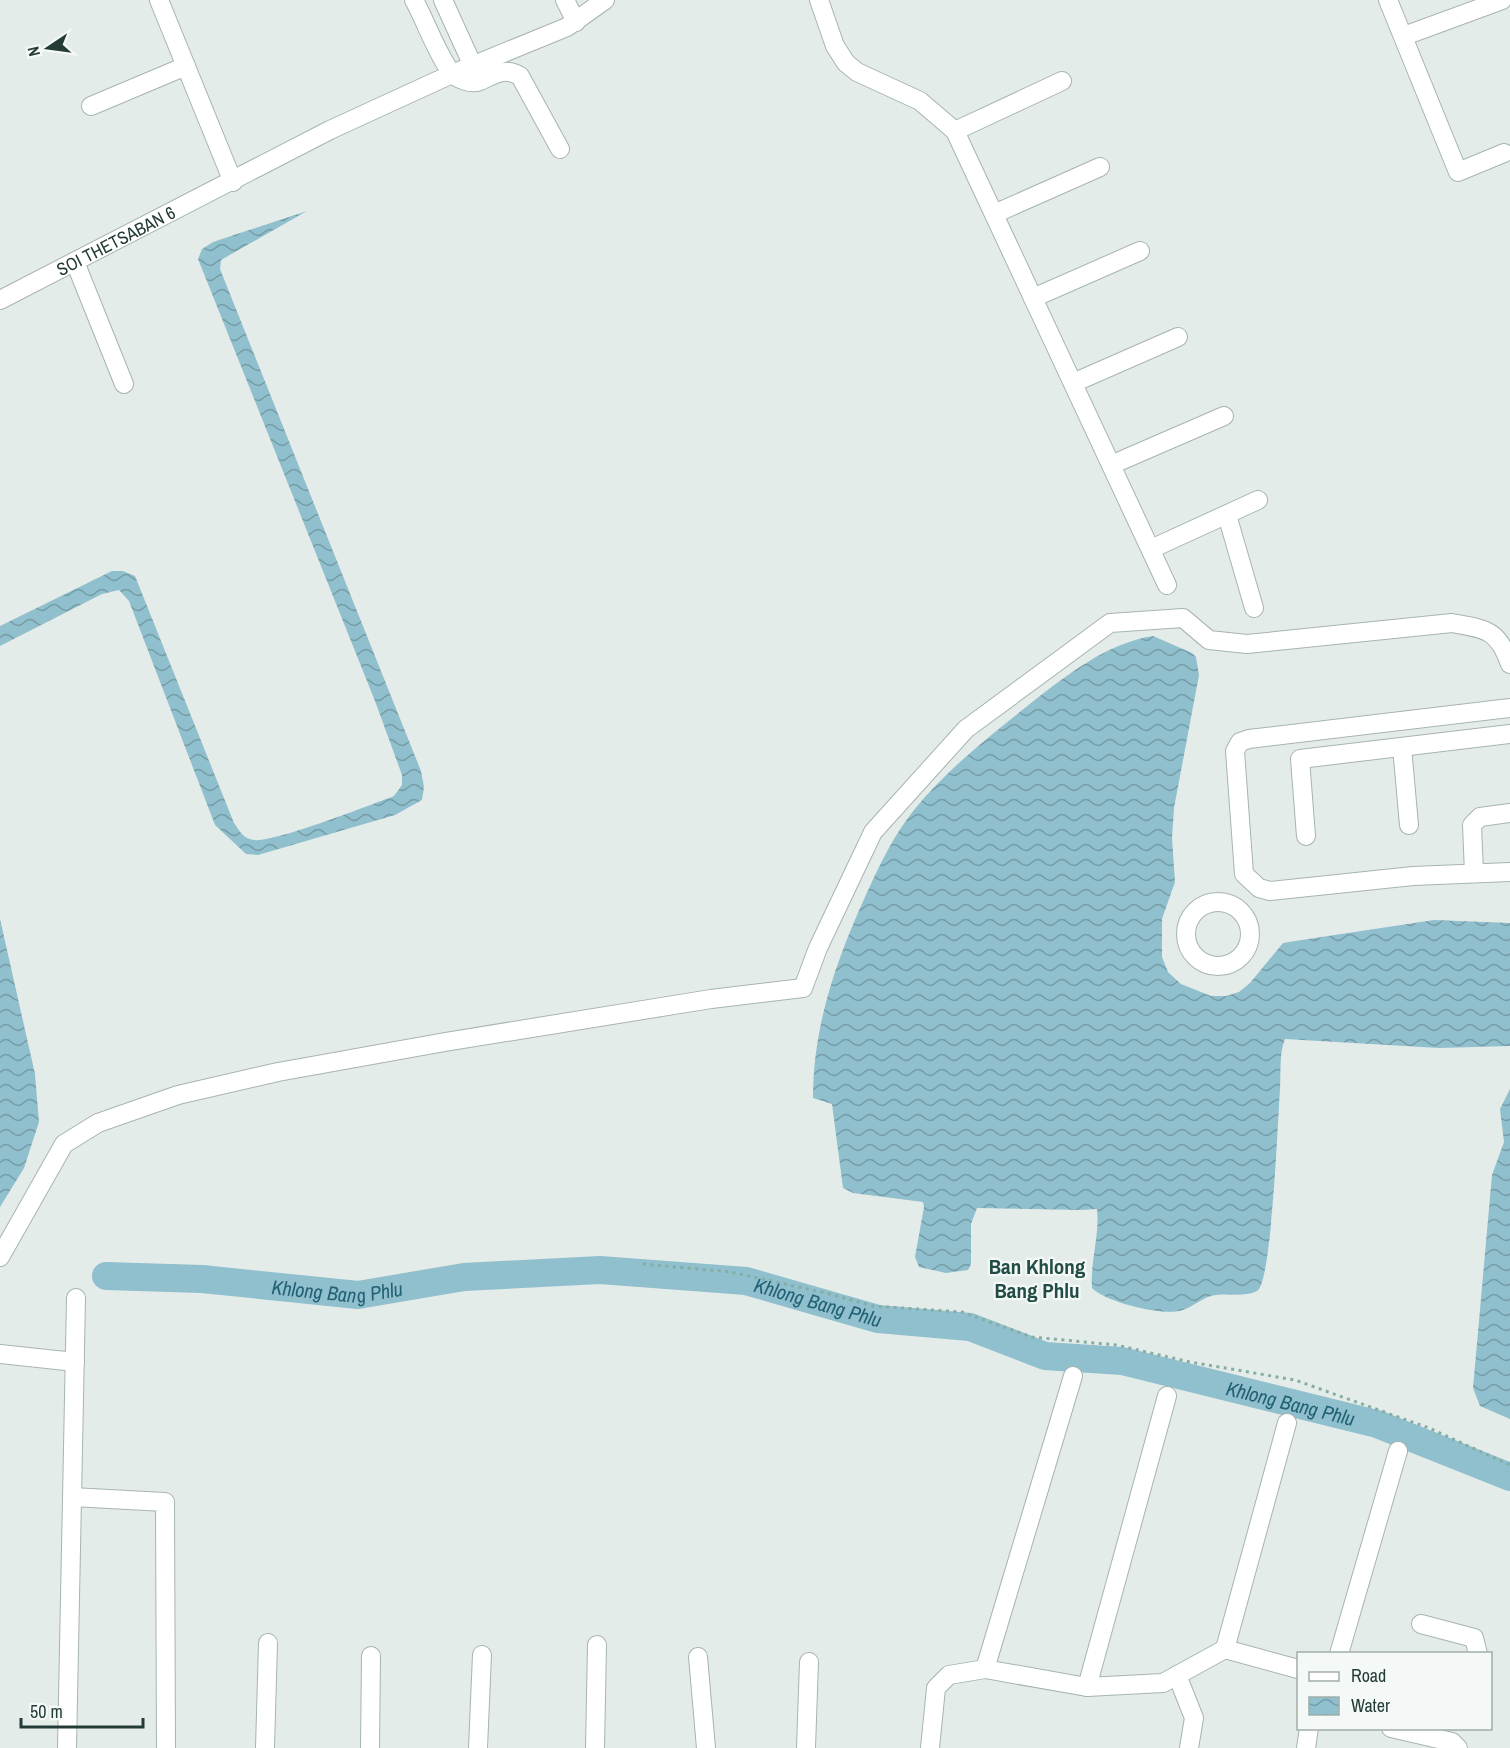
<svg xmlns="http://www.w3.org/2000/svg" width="1510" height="1748" font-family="'Archivo Narrow',sans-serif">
  <defs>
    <pattern id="water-waves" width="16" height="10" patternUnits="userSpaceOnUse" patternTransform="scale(1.5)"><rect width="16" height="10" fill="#90bfcd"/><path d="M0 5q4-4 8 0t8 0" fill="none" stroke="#759ca7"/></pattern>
  </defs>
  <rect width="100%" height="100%" fill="#e4ece9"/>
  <path fill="url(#water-waves)" d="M307,211L221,260L220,269L421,771L424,787L422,800L395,815L258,855L246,854L215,825L129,601L119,590L102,594L0,646V626L112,571H123L135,576L234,823C240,831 243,839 254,840C273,843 370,805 394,796L402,785V775L375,701L198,259L202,249L213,242Z
    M1153,636L1192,653L1196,657L1199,675L1174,808L1172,838L1175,882L1162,919V957L1168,972L1181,984L1211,996H1226L1239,992L1250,983L1283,943L1295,941L1434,920L1510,923V1046L1439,1048L1285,1039C1279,1053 1281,1073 1280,1089C1278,1115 1272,1284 1257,1291C1243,1298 1225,1292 1211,1296C1201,1299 1192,1307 1183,1310C1164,1317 1105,1302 1092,1288C1090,1262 1100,1234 1097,1209L1082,1210L977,1208L971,1224V1264L968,1270L946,1273L919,1267L915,1257L924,1207L923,1202L853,1193L843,1188L832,1104L813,1098C813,1026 836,961 865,897C879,866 893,836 914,810C947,769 990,736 1031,703C1067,675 1107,643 1153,636Z
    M0,919L35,1074L39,1122L24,1168L0,1207Z
    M1510,1089V1419L1480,1406L1473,1388L1492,1175L1504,1142L1500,1109Z"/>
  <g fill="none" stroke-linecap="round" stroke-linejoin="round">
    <path stroke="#90bfcd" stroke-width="28" id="s1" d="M106,1276L202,1279L358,1295L464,1277L600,1270L746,1281L878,1319L970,1327L1045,1356L1122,1361L1377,1424L1510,1477"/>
    <defs>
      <g id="minor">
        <path d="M159,0L233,182"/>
        <path d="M414,0C425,20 438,56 451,72C456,79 472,85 480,81C495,74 505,67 520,76L560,149"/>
        <path d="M443,0L473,66"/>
        <path d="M565,0L576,22"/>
        <path d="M819,0L835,46L846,63L857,72L920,101L955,131L1167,585"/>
        <path d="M1388,0L1458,172L1504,153"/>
        <path d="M1404,36L1502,0"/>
        <path d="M91,106L186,66"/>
        <path d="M955,131L1062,81"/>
        <path d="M994,214L1100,167"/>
        <path d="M75,262L124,384"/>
        <path d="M1033,298L1140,251"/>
        <path id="s2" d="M0,300L330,130L452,74L567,27L605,0"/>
        <path d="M1073,383L1178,337"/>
        <path d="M1111,465L1224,416"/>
        <path d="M1227,515L1254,608"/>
        <path d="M1151,549L1258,500"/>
        <path d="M1510,708L1249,739L1240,742L1235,751L1244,874L1259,888L1270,891L1413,876L1510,872"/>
        <path d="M1402,747L1409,825"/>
        <path d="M1306,836L1300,759L1510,734"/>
        <path d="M1474,873L1472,825L1480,817L1510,813"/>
        <circle cx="1218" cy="934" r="32"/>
        <path d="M0,1257L64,1144L98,1123L178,1095L278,1072L445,1042L711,999L803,988L818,948L873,832L966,729L1110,623L1183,618L1209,640L1247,644L1452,623C1485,629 1498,629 1510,664"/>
        <path d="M0,1354L75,1362"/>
        <path d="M72,1497L165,1502L166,1748"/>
        <path d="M1421,1624L1474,1638L1478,1654"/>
        <path d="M1225,1649L1287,1423"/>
        <path d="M1339,1654L1398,1451"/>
        <path d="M698,1657L706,1748"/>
        <path d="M985,1669L1073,1376"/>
        <path d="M1177,1675L1194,1718L1189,1748"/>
        <path d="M1087,1687L1167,1396"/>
        <path d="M1391,1728L1452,1742L1458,1748"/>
        <path d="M67,1748L76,1298"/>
        <path d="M265,1748L268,1643"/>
        <path d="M370,1748L371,1656"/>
        <path d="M478,1748L482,1655"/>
        <path d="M595,1748L597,1645"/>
        <path d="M806,1748L809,1662"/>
        <path d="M930,1748L936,1688L949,1675L985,1669L1087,1687L1163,1683L1225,1649L1298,1669"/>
        <path d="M1306,1748L1309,1728"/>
      </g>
    </defs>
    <use href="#minor" stroke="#a7b4b0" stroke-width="20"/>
    <path stroke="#86ada4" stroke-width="3" stroke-dasharray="3 4.5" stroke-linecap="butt" d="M643,1264L731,1272L830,1294L873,1306L962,1312L1032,1337L1116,1345L1190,1362L1295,1380L1429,1428L1510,1465"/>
    <use href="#minor" stroke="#fff" stroke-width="18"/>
  </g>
  <g text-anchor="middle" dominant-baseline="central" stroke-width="4.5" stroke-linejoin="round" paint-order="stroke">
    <g font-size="18" fill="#243c38" stroke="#f4f9f7">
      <text stroke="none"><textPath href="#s2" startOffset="130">SOI THETSABAN 6</textPath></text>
    </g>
    <g font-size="20" font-style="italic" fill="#226174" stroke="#f4f9f7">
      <text stroke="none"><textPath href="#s1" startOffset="232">Khlong Bang Phlu</textPath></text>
      <text stroke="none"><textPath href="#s1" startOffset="718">Khlong Bang Phlu</textPath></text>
      <text stroke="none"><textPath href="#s1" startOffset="1204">Khlong Bang Phlu</textPath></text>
    </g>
    <g font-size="21" font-weight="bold" fill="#224d46" stroke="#f4f9f7">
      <text x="1037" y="1266">Ban Khlong<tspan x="1037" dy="24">Bang Phlu</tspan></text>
    </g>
  </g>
  <rect x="1297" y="1652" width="195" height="78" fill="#f4f9f7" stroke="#a1adab" stroke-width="1.5"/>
  <rect x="1309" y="1672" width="30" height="9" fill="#ffffff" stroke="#a1adab" stroke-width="1.5"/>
  <text x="1351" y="1682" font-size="18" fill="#243c38">Road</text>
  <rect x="1309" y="1697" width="30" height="18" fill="url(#water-waves)" stroke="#a1adab" stroke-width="1.5"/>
  <text x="1351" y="1712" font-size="18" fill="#243c38">Water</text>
  <g transform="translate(48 48) rotate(257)" stroke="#f4f9f7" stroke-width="4.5" paint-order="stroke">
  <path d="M0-4.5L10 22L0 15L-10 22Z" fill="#243c38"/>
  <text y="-9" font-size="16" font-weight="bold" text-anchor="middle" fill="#243c38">N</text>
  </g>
  <path d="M21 1718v9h122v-9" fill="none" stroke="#243c38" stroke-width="3"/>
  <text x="30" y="1718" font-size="18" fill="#243c38" stroke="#f4f9f7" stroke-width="4.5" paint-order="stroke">50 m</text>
</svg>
